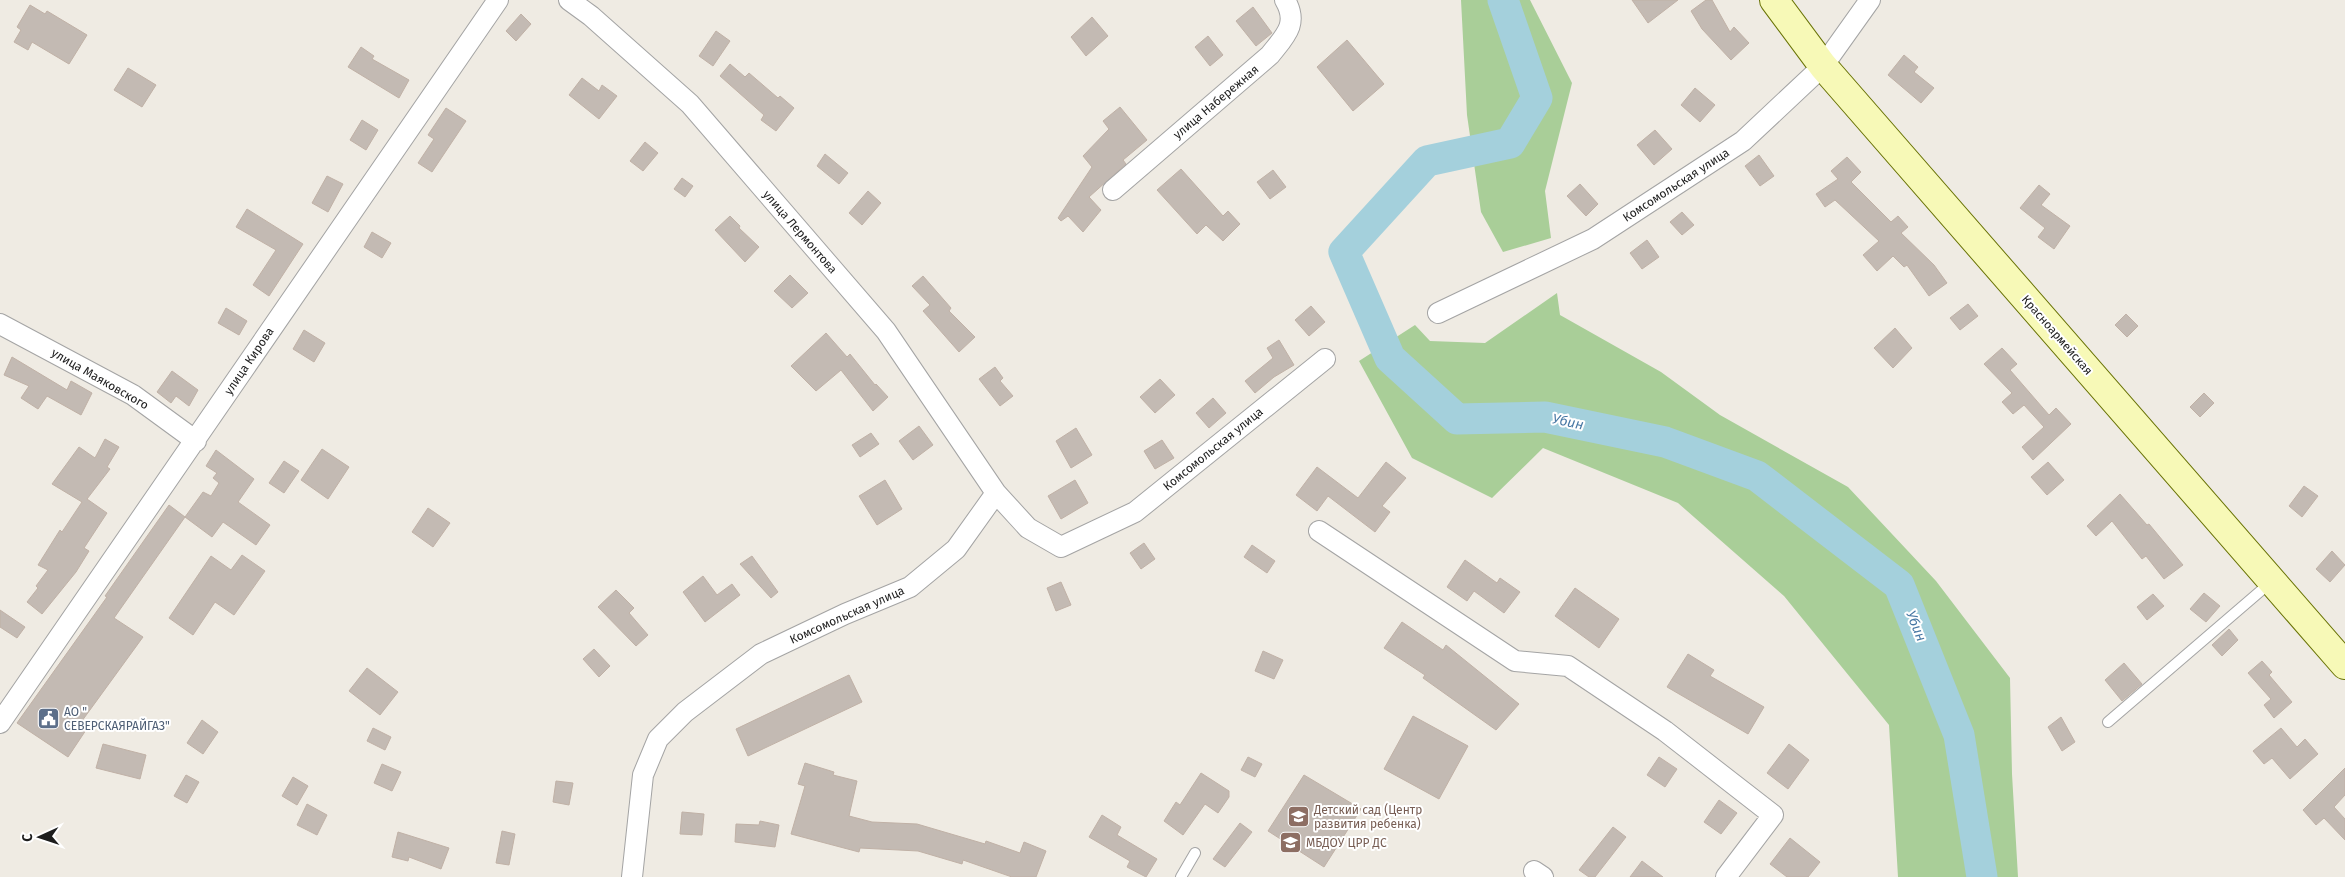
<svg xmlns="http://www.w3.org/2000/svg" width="2345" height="877" font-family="'Fira Sans',sans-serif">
  <rect width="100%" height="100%" fill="#efebe3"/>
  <path fill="#a9ce98" d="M1461,0H1530L1572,83L1545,191L1551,238L1503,252L1481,212L1467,115Z
    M1557,293L1560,315L1661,372L1720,415L1848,487L1936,581L2010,678L2012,774L2018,877H1898L1889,725L1784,596L1678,503L1543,448L1492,498L1412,458L1359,361L1415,325L1430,341L1485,343Z"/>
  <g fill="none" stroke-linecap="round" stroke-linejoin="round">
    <path stroke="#a4d0dc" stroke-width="31" d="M1503,0L1537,98L1510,143L1427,161L1344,252L1390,358L1457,419L1545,417L1665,442L1757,476L1899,585L1959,735L1982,877"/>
  </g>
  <path fill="#c3bab3" stroke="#c0b1a6" d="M1632,0H1678L1648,23Z
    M1706,0H1712L1730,32L1734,27L1749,43L1731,60L1702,29L1691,11Z
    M30,5L45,14L47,11L87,35L69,64L32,42L28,50L14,42L21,30L17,27Z
    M1253,7L1272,33L1256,46L1236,21Z
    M521,14L531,24L516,41L506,31Z
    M1092,17L1108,36L1086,56L1071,37Z
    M716,31L730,41L713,66L699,56Z
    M1208,36L1223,55L1210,66L1195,47Z
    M1347,40L1384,84L1353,111L1317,67Z
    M361,47L374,56L372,59L409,80L399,98L348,67Z
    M1904,55L1918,67L1914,72L1934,88L1921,103L1888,75Z
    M730,64L745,77L749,73L778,98L780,96L794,108L776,131L761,120L764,115L720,76Z
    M128,68L156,85L142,107L114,90Z
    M582,78L599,91L602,85L617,96L599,119L569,95Z
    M1695,88L1715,105L1700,122L1681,105Z
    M1120,107L1147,140L1123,160L1126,164L1089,197L1101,210L1083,232L1068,216L1061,221L1058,218L1092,167L1083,156L1109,129L1103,121Z
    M446,108L466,121L432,172L418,163L434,139L428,135Z
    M362,120L378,130L366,150L350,140Z
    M1655,130L1672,149L1654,165L1637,145Z
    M645,142L658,153L643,171L630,161Z
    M825,154L848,173L839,184L817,166Z
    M1759,155L1774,176L1760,186L1745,166Z
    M1847,157L1861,172L1851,182L1891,222L1898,216L1908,227L1901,233L1934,265L1947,283L1929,296L1907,265L1904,267L1893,256L1877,271L1863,255L1879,241L1835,200L1825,207L1816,194L1838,179L1831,171Z
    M1181,169L1223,216L1228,211L1240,224L1223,241L1206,225L1197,234L1157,190Z
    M1273,170L1286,187L1270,199L1257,182Z
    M327,176L343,184L328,212L312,203Z
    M682,178L693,186L685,197L674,189Z
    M1580,184L1598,204L1586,216L1567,196Z
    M2039,185L2050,194L2041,205L2070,226L2054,249L2038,237L2045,228L2020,208Z
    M868,191L881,203L862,225L849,213Z
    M247,209L303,244L269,296L253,285L276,250L236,227Z
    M1682,212L1694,225L1682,235L1670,222Z
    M730,216L740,226L739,228L759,247L745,262L715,230Z
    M372,232L391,243L382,258L364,247Z
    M1647,240L1659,257L1642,269L1630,253Z
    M790,275L808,293L792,308L774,291Z
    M923,276L951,308L949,311L975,337L959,352L923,311L930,305L912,286Z
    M1968,304L1978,316L1960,330L1950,318Z
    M1311,306L1325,322L1309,336L1295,320Z
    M226,308L247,321L239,335L218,323Z
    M2126,314L2138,326L2127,337L2115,325Z
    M1895,328L1912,348L1893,368L1874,348Z
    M304,330L325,343L314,362L293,349Z
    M826,333L847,357L850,354L875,385L876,384L888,397L873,411L841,370L816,391L791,366Z
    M1279,340L1294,365L1274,377L1255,393L1245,381L1273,358L1267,348Z
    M2002,348L2017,364L2010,370L2049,415L2056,408L2071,424L2033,460L2022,447L2044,427L2024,405L2013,414L2002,402L2012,393L1984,364Z
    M12,357L67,390L71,381L92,393L81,415L47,396L38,409L21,398L29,386L4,375Z
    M995,367L1003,378L1000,381L1013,396L1000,406L979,379Z
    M172,371L198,390L189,406L176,396L171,403L157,392Z
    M1160,379L1175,395L1155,413L1140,397Z
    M2204,393L2214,403L2200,417L2190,407Z
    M1213,398L1226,413L1209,428L1196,413Z
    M919,426L933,445L913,460L899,441Z
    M1076,428L1092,455L1071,468L1056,441Z
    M871,433L879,444L860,457L852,445Z
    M105,439L119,447L107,467L110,469L87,499L107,513L84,548L89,551L76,572L42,614L27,602L38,588L36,586L48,570L38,565L60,530L62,532L82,502L52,484L79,447L95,458Z
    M1162,440L1174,458L1155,469L1144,451Z
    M322,449L349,467L328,499L301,480Z
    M216,450L254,479L238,502L270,525L256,545L223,522L212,537L185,517L203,492L211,496L219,483L213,478L217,473L206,466Z
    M284,461L299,471L284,493L269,483Z
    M1386,462L1406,478L1382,506L1390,512L1375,532L1328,496L1317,511L1296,495L1317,467L1358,498Z
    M2048,462L2064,480L2047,495L2031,477Z
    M885,480L902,509L877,525L859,496Z
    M1075,480L1088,503L1061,519L1048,496Z
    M2304,486L2318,496L2302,517L2289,506Z
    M2120,494L2147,525L2149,524L2183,565L2164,579L2146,556L2142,559L2112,521L2096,536L2087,526Z
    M169,505L185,517L114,618L143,637L79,725L86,730L68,757L17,723L107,597L105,596Z
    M428,508L450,523L433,547L412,532Z
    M1144,543L1155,559L1141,569L1130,553Z
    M1252,545L1275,561L1267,573L1244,557Z
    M2332,551L2345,565L2330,582L2316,569Z
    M242,555L265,571L234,615L215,602L193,635L169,618L211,556L231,570Z
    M752,556L778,592L771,598L740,564Z
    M1465,560L1497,583L1500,578L1520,592L1504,613L1474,591L1467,601L1447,587Z
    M703,576L717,595L732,584L740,595L705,622L683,592Z
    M1061,582L1071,605L1056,611L1047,588Z
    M1575,588L1619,619L1599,648L1555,616Z
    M616,590L634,608L629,613L648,635L636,646L598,607Z
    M2204,593L2220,606L2206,622L2190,609Z
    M2153,594L2164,606L2147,620L2137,607Z
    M0,610L25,627L17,638L0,627Z
    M1402,622L1443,650L1446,645L1519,704L1496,730L1423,678L1425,675L1384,648Z
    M2229,629L2238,640L2222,656L2212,645Z
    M594,649L610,666L599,677L583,659Z
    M1263,651L1283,660L1274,679L1255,671Z
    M1688,654L1714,670L1710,676L1764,707L1748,734L1667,687Z
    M2262,661L2272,672L2269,675L2292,702L2274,718L2264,705L2271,699L2248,673Z
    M2124,663L2142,684L2122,701L2105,680Z
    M367,668L398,692L380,715L349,691Z
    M849,675L862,702L748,756L736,729Z
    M1413,716L1468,746L1439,799L1384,769Z
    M2061,717L2075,742L2062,751L2048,727Z
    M202,720L218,732L203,754L187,743Z
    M373,728L391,737L385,750L367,741Z
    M2281,728L2297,747L2305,739L2318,754L2290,779L2272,758L2264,764L2253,751Z
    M103,744L146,755L140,779L96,768Z
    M1789,744L1809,760L1788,789L1767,773Z
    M1248,757L1262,764L1255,777L1241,770Z
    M1659,757L1677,769L1665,787L1647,775Z
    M805,763L834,772L833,775L857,781L849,816L872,822L917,824L985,844L986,841L1020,853L1024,842L1046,851L1036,877H1012L963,860L962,864L918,851L860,848L859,852L791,834L805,786L798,784Z
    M382,764L401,772L392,791L374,783Z
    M2345,768V795L2334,807L2345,819V840L2324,818L2316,825L2303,810Z
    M1201,773L1229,791V797L1218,813L1205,804L1183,835L1164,821L1176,802L1180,805Z
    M186,775L199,782L187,803L174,796Z
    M1304,775L1361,809L1324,867L1268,831Z
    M293,777L308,786L297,805L282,796Z
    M556,781L573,783L569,805L553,802Z
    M1719,800L1737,813L1721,834L1704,822Z
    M307,804L327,815L317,835L297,825Z
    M682,812L704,814L702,835L680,834Z
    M1102,815L1121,827L1117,835L1157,859L1146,877L1127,867L1130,861L1089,837Z
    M760,821L779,825L775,847L735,842L736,824L759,825Z
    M1240,823L1252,832L1225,867L1213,859Z
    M1613,827L1626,837L1595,877H1589L1579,870Z
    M502,831L515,834L509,865L496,863Z
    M398,832L449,848L441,869L409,857L408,861L392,857Z
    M1790,838L1820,862L1808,877H1787L1770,864Z
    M1642,861L1663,877H1630Z"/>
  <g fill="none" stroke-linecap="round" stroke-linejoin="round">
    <defs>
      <path id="lane" d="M2108,722L2271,582
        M1181,877L1195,853"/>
      <path id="street" d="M569,0L591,16L690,104L886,331L996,493L1028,528L1061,547L1135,512L1325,359
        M1113,190L1270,55C1285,36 1299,24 1285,0
        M1438,313L1593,239L1743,141L1823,66L1870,0
        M0,324L133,395L196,441
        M1319,531L1515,661L1568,666L1665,731L1773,815L1726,877
        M0,723C167,483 330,240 498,0
        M1534,871L1543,877
        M632,877L643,775L658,739L685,712L761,654L845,614L910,587L956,549L996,493"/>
      <path id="secondary" d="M1774,0L1823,66L2345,665"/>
    </defs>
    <use href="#lane" stroke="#a4a4a4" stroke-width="12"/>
    <use href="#street" stroke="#a4a4a4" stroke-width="22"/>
    <use href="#secondary" stroke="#697305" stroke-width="30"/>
    <use href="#lane" stroke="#fff" stroke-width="10"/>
    <use href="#street" stroke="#fff" stroke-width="20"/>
    <use href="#secondary" stroke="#f7f9b7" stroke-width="28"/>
  </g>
  <defs>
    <symbol id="civic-square" viewBox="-11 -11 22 22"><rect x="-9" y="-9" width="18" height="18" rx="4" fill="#5c6f8a" stroke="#fff"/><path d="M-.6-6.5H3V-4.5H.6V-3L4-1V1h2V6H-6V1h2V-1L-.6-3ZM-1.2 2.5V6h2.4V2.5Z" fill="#fff"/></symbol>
    <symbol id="school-square" viewBox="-11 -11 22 22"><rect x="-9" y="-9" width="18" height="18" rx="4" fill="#8d6e63" stroke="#fff"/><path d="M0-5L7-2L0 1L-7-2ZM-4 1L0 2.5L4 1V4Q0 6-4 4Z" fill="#fff"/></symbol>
  </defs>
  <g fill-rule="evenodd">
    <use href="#civic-square" x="36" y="706" width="25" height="25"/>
    <use href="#school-square" x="1286" y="804" width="25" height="25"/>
    <use href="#school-square" x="1278" y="830" width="25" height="25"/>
  </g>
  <g text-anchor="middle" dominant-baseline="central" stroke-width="4" stroke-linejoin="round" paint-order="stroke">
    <g font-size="12" fill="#1d1d1d" stroke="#fff">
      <text transform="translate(1216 102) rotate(-40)">улица Набережная</text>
      <text transform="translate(1676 185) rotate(-33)">Комсомольская улица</text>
      <text transform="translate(800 232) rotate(49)">улица Лермонтова</text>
      <text transform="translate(2057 335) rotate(49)">Красноармейская</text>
      <text transform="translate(249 361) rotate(-56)">улица Кирова</text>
      <text transform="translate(100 379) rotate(30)">улица Маяковского</text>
      <text transform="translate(1213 449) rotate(-39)">Комсомольская улица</text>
      <text transform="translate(847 615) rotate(-24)">Комсомольская улица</text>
    </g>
    <g font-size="12" fill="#4e5e75" stroke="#fff" text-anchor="start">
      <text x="64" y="712">АО "<tspan x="64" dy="14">СЕВЕРСКАЯРАЙГАЗ"</tspan></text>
    </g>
    <g font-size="12" fill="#785e54" stroke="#fff" text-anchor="start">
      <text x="1314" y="810">Детский сад (Центр<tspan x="1314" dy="14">развития ребенка)</tspan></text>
      <text x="1306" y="843">МБДОУ ЦРР ДС</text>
    </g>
    <g font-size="14" font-style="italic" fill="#4878a4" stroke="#fff">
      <text transform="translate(1568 422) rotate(12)">Убин</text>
      <text transform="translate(1916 626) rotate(68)">Убин</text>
    </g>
  </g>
  <g transform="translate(40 837) rotate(267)" stroke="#ffffff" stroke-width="4" paint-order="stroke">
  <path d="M0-4L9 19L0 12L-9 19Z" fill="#1d1d1d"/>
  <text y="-8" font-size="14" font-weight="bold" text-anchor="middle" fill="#1d1d1d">С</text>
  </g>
</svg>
